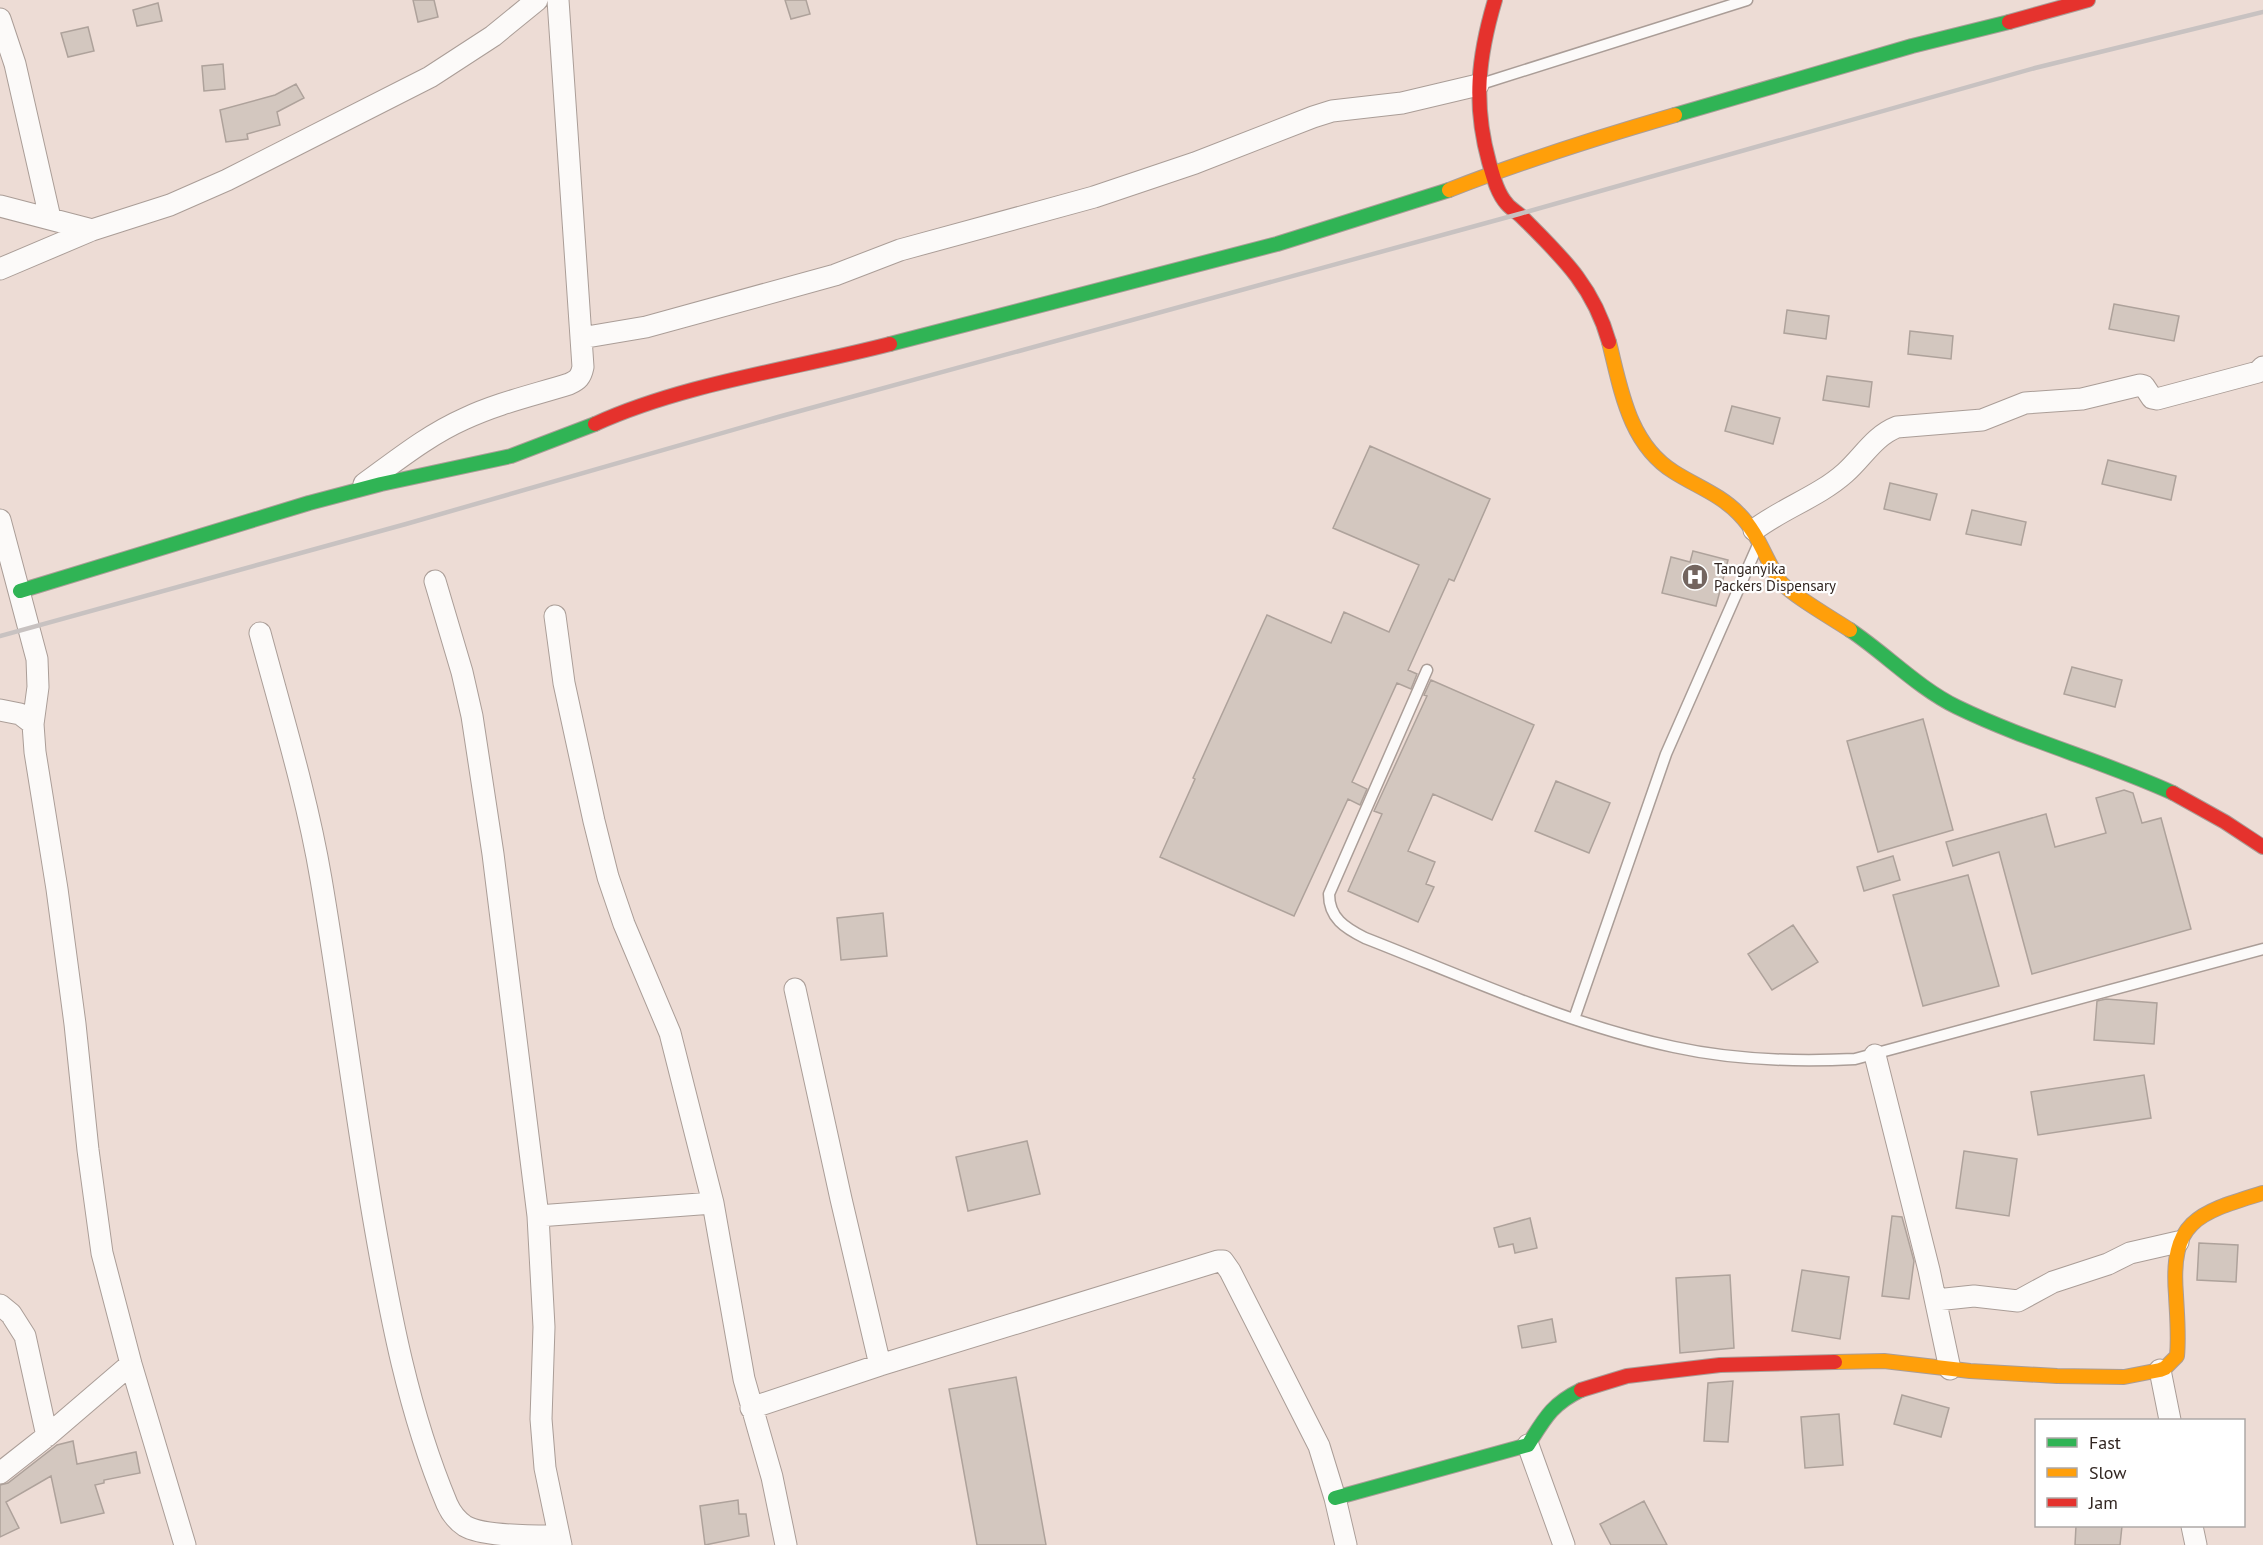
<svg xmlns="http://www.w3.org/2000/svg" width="2263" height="1545" font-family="'PT Sans',sans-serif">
  <rect width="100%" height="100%" fill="#eddcd5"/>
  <path fill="#d3c7bf" stroke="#aea29b" stroke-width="1.5" d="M413,0H434L438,17L418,22Z
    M785,0H806L810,14L791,19Z
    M158,3L162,21L137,26L133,10Z
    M88,27L94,51L68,57L61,33Z
    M223,64L225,89L204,91L202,66Z
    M296,84L304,98L277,112L280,125L247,134L248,139L226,142L220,110L275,95Z
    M2114,304L2179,316L2174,341L2109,329Z
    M1787,310L1829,316L1826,339L1784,333Z
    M1910,331L1953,336L1951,359L1908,354Z
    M1827,376L1872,382L1869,407L1823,400Z
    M1732,406L1780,418L1773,444L1725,431Z
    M1370,446L1490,499L1454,581L1449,579L1408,670L1417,674L1411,689L1397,683L1352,782L1367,789L1360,805L1348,799L1294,916L1160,857L1195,779L1193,778L1267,615L1331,643L1344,612L1389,632L1419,565L1333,528Z
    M2108,460L2176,476L2171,500L2102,484Z
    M1890,483L1937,494L1930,520L1884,509Z
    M1972,510L2026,522L2021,545L1966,534Z
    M1693,551L1728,560L1716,606L1662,593L1671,557L1690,562Z
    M2072,667L2122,680L2115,707L2064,694Z
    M1431,680L1534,725L1492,820L1433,794L1408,851L1435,862L1426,884L1434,887L1418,922L1348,891L1382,814L1374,811L1427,696L1424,695Z
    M1923,719L1953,830L1878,852L1847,741Z
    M1556,781L1610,803L1589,853L1535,831Z
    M2124,790L2133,793L2142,823L2161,818L2191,929L2032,974L1999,852L1953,866L1946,842L2046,814L2055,847L2106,833L2096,798Z
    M1893,856L1900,880L1864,891L1857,867Z
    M1968,875L1999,986L1923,1006L1893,895Z
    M883,913L887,956L841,960L837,918Z
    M1793,925L1818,962L1772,990L1748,954Z
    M2106,999L2157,1003L2154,1044L2094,1040L2097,1001Z
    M2144,1075L2151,1118L2038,1135L2031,1092Z
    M1027,1141L1040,1194L968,1211L956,1157Z
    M1964,1151L2017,1159L2009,1216L1956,1208Z
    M1892,1216L1902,1217L1914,1261L1909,1299L1882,1296Z
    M1530,1218L1537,1248L1515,1253L1513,1244L1499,1247L1494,1228Z
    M2199,1243L2238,1245L2236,1282L2197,1280Z
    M1802,1270L1849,1277L1840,1339L1792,1331Z
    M1730,1275L1734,1348L1680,1353L1676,1278Z
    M1552,1319L1556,1342L1522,1348L1518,1326Z
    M1016,1377L1046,1545H977L949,1389Z
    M1733,1381L1728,1442L1704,1441L1708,1383Z
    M1902,1395L1949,1408L1941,1437L1894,1424Z
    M1839,1414L1843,1465L1805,1468L1801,1417Z
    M73,1441L77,1464L136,1452L140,1473L104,1480V1483L95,1485L104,1513L61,1523L51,1476L6,1502L19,1528L0,1537V1485L8,1483L57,1445Z
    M738,1500L739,1514H746L749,1536L705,1545L700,1506Z
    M1644,1501L1667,1545H1611L1600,1524Z
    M2076,1526H2122L2120,1545H2075Z"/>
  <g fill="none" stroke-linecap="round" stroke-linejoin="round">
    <defs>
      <path id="lane" d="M1481,84L1747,0
        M1427,670L1329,894C1329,918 1345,928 1365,938C1465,977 1569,1025 1674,1047C1733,1060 1794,1062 1855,1059L2263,949
        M1574,1019L1666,754L1757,547"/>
      <path id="street" d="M0,19L15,64L50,218
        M0,206L92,230
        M0,269L92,230L170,205L227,180L430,77L493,36L537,0
        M581,338L646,327L835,275L900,250L1094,197L1195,163L1313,117L1332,111L1402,103L1478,85
        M364,484C396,461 428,435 464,419C498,403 534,395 569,384C578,380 581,377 583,367L558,0
        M0,520L37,659L38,687L33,724L35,752L57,889L75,1024L88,1150L102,1253L131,1364L185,1545
        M1754,530C1783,508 1818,497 1845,473C1863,457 1874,436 1897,427L1982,420L2025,403L2082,399L2140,385L2144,386L2152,398L2157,399L2258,372L2263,367
        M435,581L462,672L472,716L493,854L538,1216L544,1327L541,1419L545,1468L561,1545
        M555,616L564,683L594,821L608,877L624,924L670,1033L713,1203L744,1379L772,1477L786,1545
        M260,633C282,715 307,796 321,879C340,991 354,1103 373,1215C390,1314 408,1411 447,1504C451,1513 456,1520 465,1526C484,1537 535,1536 559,1536
        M0,710L20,714L33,724
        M795,989L841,1199L880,1365
        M1875,1055L1929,1270L1950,1369
        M538,1216L713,1203
        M1936,1300L1974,1296L2018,1301L2053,1282L2108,1264L2130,1253L2178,1242
        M0,1305L11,1314L25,1336L47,1436
        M2160,1370L2170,1420
        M751,1408L880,1365L1218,1261H1223L1230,1271L1319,1446L1335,1498L1346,1545
        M1528,1445L1564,1545
        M0,1473L47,1436L131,1364
        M2192,1526L2196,1545"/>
      <path id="fast" d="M1675,115L1912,46L2009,22
        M890,344L1277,244L1449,190
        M20,591L309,503L381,484L511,456L595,424
        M1850,630C1886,654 1918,688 1957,707C2027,741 2103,761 2173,793
        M1335,1498L1528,1445C1545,1418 1552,1404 1581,1390"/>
      <path id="slow" d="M1449,190C1523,161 1599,137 1675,115
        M1609,342C1621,390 1629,444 1674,472C1696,486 1721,495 1739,514C1758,533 1765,558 1779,580C1788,593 1835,620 1850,630
        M1835,1362L1884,1361L1970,1371L2057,1376L2124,1377L2160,1370L2165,1368L2177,1356C2179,1336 2177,1315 2176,1295C2170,1220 2198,1213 2263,1193"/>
      <path id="jam" d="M1495,0C1478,57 1473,104 1489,162C1493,176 1497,193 1507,204C1511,209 1517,212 1521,216C1561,256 1593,285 1609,342
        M2009,22L2088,0
        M595,424C685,383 794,369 890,344
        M2173,793L2225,822L2263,847
        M1581,1390L1627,1376L1720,1365L1835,1362"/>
    </defs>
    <use href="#lane" stroke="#aa9d97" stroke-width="13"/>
    <use href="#street" stroke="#aa9d97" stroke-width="23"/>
    <use href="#fast" stroke="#aa9d97" stroke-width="16"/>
    <use href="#slow" stroke="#aa9d97" stroke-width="16"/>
    <use href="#jam" stroke="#aa9d97" stroke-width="16"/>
    <use href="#lane" stroke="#fcfaf9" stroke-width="10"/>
    <use href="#street" stroke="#fcfaf9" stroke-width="21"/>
    <use href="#fast" stroke="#30b455" stroke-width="14"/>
    <use href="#slow" stroke="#ff9f0a" stroke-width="14"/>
    <use href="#jam" stroke="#e5322d" stroke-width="14"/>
    <path stroke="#c8c2c1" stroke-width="4.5" d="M0,636L406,524L778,417L1519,214L2035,68L2263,12"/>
  </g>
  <defs>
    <symbol id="hospital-disc" viewBox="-11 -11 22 22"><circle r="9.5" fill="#73655f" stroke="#fff"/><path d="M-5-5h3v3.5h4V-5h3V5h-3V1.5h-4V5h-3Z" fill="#fff"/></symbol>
  </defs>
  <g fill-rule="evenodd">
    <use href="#hospital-disc" x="1680" y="562" width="30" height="30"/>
  </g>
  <g text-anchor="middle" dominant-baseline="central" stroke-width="4.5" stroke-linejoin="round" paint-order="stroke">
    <g font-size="15" fill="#312520" stroke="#fff" text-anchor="start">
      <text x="1714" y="568">Tanganyika<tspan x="1714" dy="17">Packers Dispensary</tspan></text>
    </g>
  </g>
  <rect x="2035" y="1419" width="210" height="108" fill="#ffffff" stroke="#ada8a6" stroke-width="1.5"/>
  <rect x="2047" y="1438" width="30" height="9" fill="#30b455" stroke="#ada8a6" stroke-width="1.5"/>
  <text x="2089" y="1449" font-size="18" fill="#312520">Fast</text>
  <rect x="2047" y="1468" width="30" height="9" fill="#ff9f0a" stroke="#ada8a6" stroke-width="1.5"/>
  <text x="2089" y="1479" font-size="18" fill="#312520">Slow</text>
  <rect x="2047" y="1498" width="30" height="9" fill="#e5322d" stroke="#ada8a6" stroke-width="1.5"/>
  <text x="2089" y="1509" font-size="18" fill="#312520">Jam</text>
</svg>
